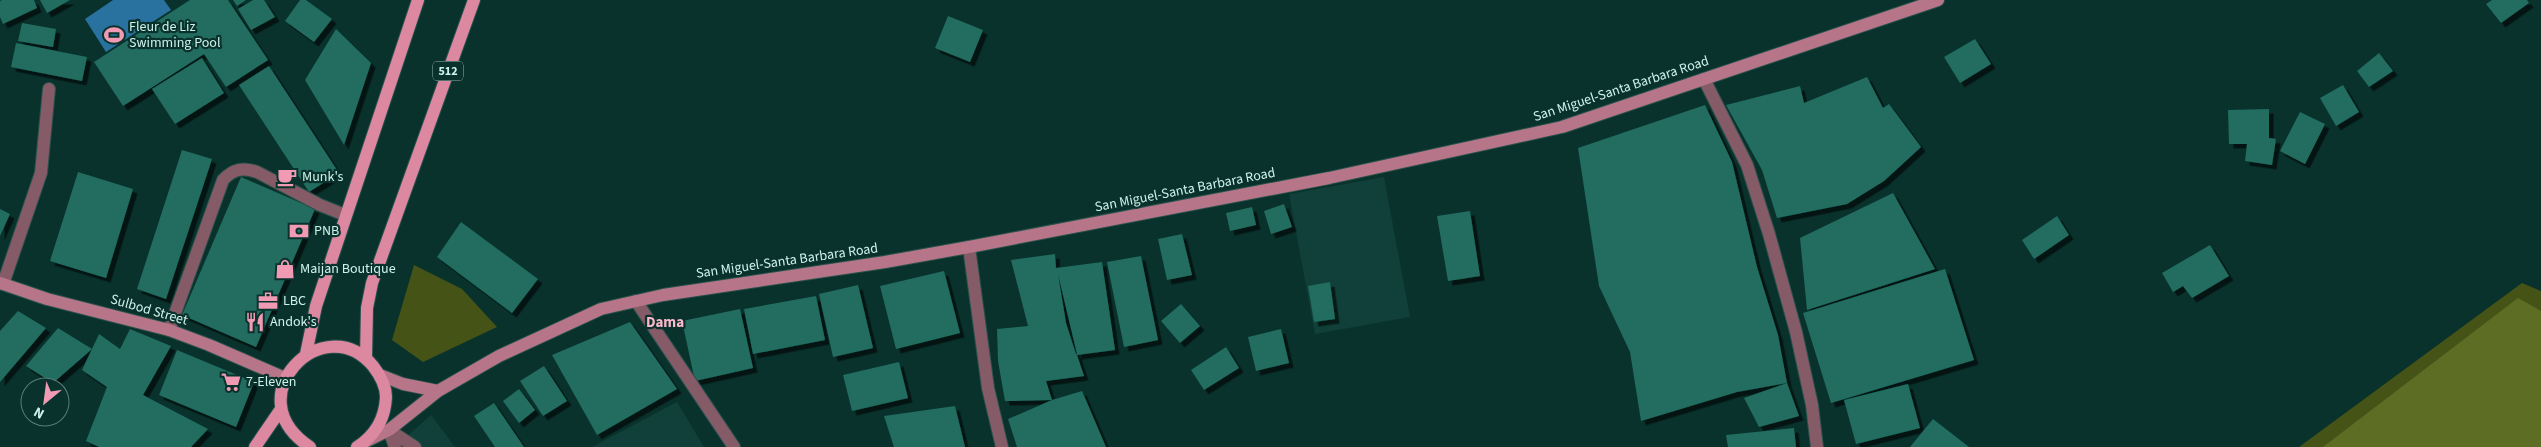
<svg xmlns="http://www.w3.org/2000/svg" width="2541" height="447" font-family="'Source Sans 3',sans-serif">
  <defs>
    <filter id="shadow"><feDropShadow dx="4.5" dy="4.5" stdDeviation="0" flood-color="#0009"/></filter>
  </defs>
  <rect width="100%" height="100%" fill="#09322c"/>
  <path fill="#104039" d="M1384,177L1410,317L1315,334L1289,194Z
    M677,402L704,447H592Z
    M431,415L455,447H395Z"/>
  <path fill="#465317" d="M414,265L462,289L497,327L423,362L392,340Z
    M2522,283L2541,291V447H2299Z"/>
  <path fill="#5d6d24" d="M2518,298L2541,311V447H2323Z"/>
  <path fill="#29719e" d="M113,0H164L171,10L106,52L85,19Z"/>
  <path fill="#206c60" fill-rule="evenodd" filter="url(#shadow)" d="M2,0H34L37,8L3,24L0,17V1Z
    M40,0H70L47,13Z
    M190,0H228L268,60L226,87L204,54L123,106L94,62Z
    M233,0H246L237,6Z
    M253,0H264L275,17L251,30L238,9Z
    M300,0H306L332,19L314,42L285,21Z
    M2492,0H2527L2529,3L2501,23L2486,4Z
    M948,16L983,30L970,62L935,48Z
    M22,23L56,29L53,47L18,41Z
    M336,29L371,63L344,145L305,80Z
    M1975,39L1991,64L1960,83L1944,57Z
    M16,43L87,57L82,81L11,67Z
    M2379,53L2393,71L2369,87L2357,71Z
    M202,58L224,93L175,124L152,89Z
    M269,66L339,173L309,192L239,85Z
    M1867,77L1883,108L1889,104L1921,147L1884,181L1847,204L1777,218L1762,170L1726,105L1800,86L1804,103Z
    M2343,85L2359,112L2336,126L2320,98Z
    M1705,105L1732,162L1757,267L1778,335L1787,383L1737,392L1641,421L1630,352L1599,286L1578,148Z
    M2269,109V138L2276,139L2272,165L2245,161L2247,144H2229L2228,110Z
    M2300,112L2325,124L2305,164L2280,151Z
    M182,150L212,159L166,299L137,289Z
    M78,172L133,189L106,278L50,261Z
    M241,177L315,209L256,347L182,315Z
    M1893,193L1935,269L1807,310L1800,238Z
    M1284,204L1292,227L1271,234L1264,211Z
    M1252,207L1256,225L1230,231L1226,213Z
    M0,209L10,214L0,236Z
    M1470,211L1480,276L1448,281L1437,216Z
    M2057,216L2069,235L2034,259L2022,240Z
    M461,222L538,279L512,313L437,257Z
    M1182,234L1192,275L1167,280L1158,239Z
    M2210,245L2229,276L2192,298L2183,286L2173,292L2162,273Z
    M1055,254L1056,268L1102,262L1115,350L1077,355L1084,376L1046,381L1052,400L1005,401L998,361L997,329L1028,326L1011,260ZM1058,274L1077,354H1076L1066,323Z
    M1141,256L1158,340L1124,347L1107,262Z
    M1945,269L1974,360L1831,403L1803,313Z
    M944,271L960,333L896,349L880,286Z
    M1330,282L1335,319L1314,322L1308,286Z
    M858,285L873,348L833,357L819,294Z
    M816,296L825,340L753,354L744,309Z
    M1181,304L1200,326L1180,343L1161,321Z
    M740,309L753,368L695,381L682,321Z
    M18,311L46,328L0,382V331Z
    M630,322L677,389L597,435L552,355Z
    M58,328L92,349L99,334L120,349L130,329L171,346L143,395L208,429L191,447H99L86,441L107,387L82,370L92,349L53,383L26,366Z
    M1281,329L1289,363L1256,371L1248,337Z
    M1226,347L1239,368L1204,390L1191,370Z
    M177,350L254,382L236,427L159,395Z
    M899,362L908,398L852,411L843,375Z
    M544,366L567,401L543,416L520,381Z
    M1787,383L1799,416L1759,427L1744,398Z
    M1908,384L1920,428L1856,444L1844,400Z
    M519,389L535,410L519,423L503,401Z
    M1082,391L1106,447H1017L1008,419L1052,400Z
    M494,403L524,447H495L474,416Z
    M955,406L965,447H894L884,416Z
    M1933,419L1969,447H1910Z
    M1794,428L1796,447H1728L1726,435Z"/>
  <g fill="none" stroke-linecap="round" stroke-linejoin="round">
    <defs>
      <path id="lane" d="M3,284L41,173L49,89
        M169,330L223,180C233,169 243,167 257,172L320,205L345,215
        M389,430L415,447
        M389,430L395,447"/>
      <path id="street" d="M1704,79L1747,165L1769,234L1796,332L1812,405L1817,447
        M969,247L988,388L1002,447
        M636,301L734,447"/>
      <path id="secondary" d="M0,283L47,299L169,330L209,345L285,378
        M380,375L403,384L438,391
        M367,441L389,430L438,391L499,356L601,309L663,295L885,262L969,247L1329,178L1562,127L1938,0"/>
      <path id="primary" d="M306,354L316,306L418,0
        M366,358L367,308L372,283L474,0
        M255,447L281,409
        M310,447C234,397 324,307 373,366C380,375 386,385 386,397C385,419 376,435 357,447"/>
    </defs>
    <use href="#lane" stroke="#29514a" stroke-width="14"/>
    <use href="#street" stroke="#29514a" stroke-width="14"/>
    <use href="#secondary" stroke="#29514a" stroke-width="14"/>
    <use href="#primary" stroke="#29514a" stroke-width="14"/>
    <use href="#lane" stroke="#845b66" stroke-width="12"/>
    <use href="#street" stroke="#845b66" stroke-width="12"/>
    <use href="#secondary" stroke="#b67588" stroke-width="12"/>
    <use href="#primary" stroke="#dc88a1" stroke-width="12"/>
  </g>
  <defs>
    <symbol id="stadium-bare" viewBox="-9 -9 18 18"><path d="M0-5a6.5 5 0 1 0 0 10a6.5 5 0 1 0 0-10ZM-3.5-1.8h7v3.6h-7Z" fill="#f19ab4" stroke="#09322c" stroke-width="2.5" paint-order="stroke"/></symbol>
    <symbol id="cafe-bare" viewBox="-9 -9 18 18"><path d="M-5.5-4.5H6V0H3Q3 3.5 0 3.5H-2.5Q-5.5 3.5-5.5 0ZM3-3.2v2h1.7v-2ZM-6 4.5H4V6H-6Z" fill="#f19ab4" stroke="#09322c" stroke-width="2.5" paint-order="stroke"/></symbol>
    <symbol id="bank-bare" viewBox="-9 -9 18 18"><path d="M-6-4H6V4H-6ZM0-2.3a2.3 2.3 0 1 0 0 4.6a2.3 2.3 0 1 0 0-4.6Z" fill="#f19ab4" stroke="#09322c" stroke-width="2.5" paint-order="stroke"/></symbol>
    <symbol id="shop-bare" viewBox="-9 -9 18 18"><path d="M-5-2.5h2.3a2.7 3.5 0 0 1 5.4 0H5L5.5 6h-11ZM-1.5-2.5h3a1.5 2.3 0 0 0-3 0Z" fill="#f19ab4" stroke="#09322c" stroke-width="2.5" paint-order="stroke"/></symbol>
    <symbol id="office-bare" viewBox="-9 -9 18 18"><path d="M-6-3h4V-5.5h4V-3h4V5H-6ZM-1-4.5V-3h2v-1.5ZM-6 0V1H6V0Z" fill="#f19ab4" stroke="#09322c" stroke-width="2.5" paint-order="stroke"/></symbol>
    <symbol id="restaurant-bare" viewBox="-9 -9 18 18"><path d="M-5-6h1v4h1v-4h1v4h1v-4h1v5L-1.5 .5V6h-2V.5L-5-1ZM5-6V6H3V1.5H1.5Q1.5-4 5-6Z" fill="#f19ab4" stroke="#09322c" stroke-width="2.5" paint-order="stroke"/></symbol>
    <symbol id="supermarket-bare" viewBox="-9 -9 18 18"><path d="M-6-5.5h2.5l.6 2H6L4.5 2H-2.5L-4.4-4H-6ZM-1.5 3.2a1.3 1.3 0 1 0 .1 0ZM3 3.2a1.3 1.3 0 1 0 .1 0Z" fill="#f19ab4" stroke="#09322c" stroke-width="2.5" paint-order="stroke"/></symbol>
  </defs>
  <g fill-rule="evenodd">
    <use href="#stadium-bare" x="100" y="21" width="28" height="28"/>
    <use href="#cafe-bare" x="273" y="163" width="28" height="28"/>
    <use href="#bank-bare" x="285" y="217" width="28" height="28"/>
    <use href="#shop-bare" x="271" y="255" width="28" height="28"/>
    <use href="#office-bare" x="254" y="287" width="28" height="28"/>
    <use href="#restaurant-bare" x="241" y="308" width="28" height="28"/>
    <use href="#supermarket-bare" x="217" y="368" width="28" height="28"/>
  </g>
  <g text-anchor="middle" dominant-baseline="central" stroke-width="4.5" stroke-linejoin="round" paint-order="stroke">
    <rect fill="#09322c" stroke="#93b8b1" stroke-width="1" x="433" y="61.5" width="30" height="19" rx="4"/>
    <g font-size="12" font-weight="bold" fill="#cef2ea">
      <text x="448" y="71">512</text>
    </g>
    <g font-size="14" fill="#cef2ea" stroke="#09322c" text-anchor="start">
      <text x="129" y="27">Fleur de Liz<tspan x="129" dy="16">Swimming Pool</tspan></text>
      <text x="302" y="177">Munk's</text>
      <text x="314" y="231">PNB</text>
      <text x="300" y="269">Maijan Boutique</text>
      <text x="283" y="301">LBC</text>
      <text x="270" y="322">Andok's</text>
      <text x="246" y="382">7-Eleven</text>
    </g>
    <g font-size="14" fill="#cef2ea" stroke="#09322c">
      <text transform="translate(1621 89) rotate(-18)">San Miguel-Santa Barbara Road</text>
      <text transform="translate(1185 190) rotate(-11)">San Miguel-Santa Barbara Road</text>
      <text transform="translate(787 261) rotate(-8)">San Miguel-Santa Barbara Road</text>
      <text transform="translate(149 310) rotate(16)">Sulbod Street</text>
    </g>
    <g font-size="15" font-weight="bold" fill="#fcb9cc" stroke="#09322c">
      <text x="665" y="322">Dama</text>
    </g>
  </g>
  <g transform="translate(45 402) rotate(209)"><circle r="24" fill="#09322c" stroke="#587f78"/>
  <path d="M0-4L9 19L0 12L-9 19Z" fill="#f19ab4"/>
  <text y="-8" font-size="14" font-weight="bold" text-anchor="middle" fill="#cef2ea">N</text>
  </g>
</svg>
